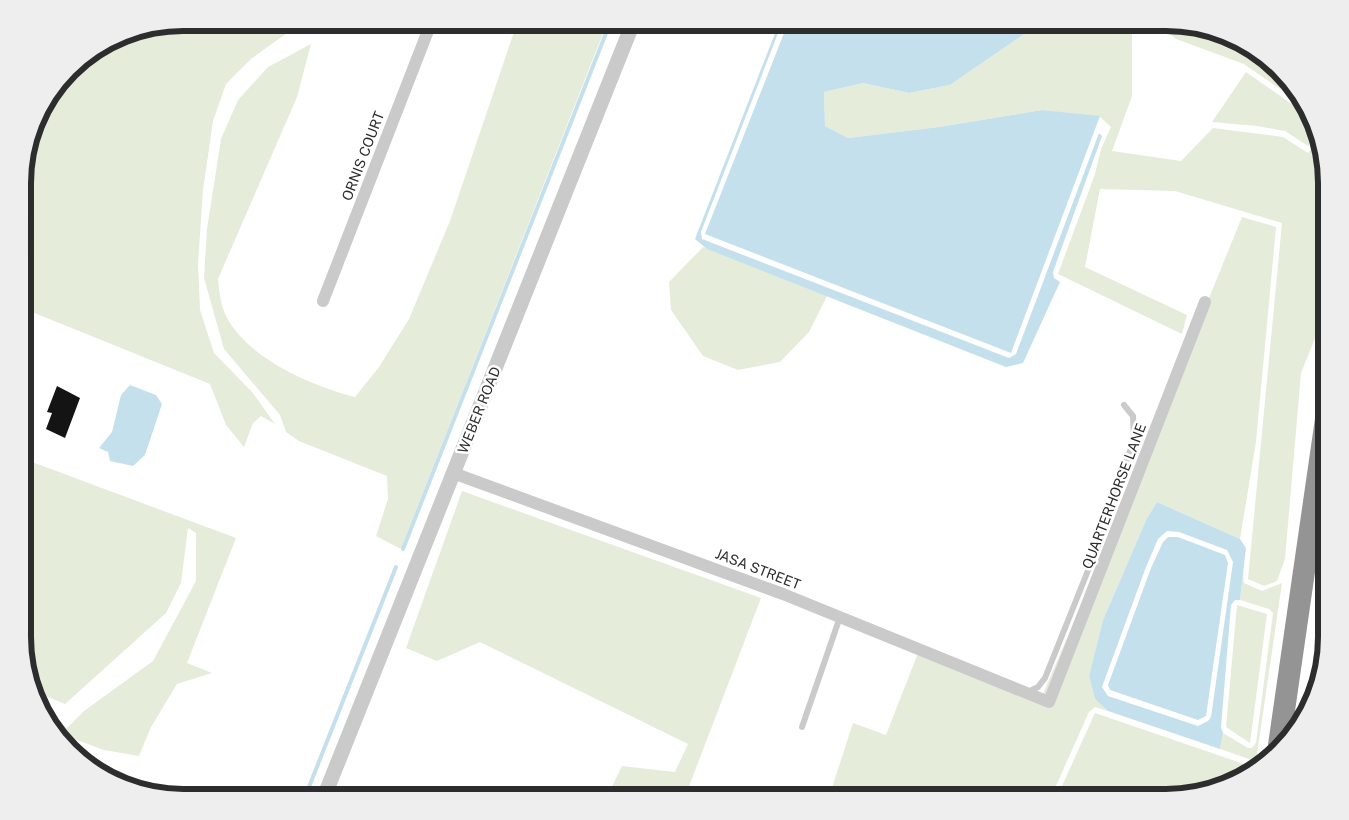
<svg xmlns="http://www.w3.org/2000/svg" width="1349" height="820" font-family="'Public Sans',sans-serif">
  <rect width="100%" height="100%" fill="#fff"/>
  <path fill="#e5ecda" d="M183,23H301L251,59L226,84L213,121L203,190L198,264L200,310L214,353L252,392L275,424L261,416L253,423L244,447L226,425L210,384L27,310L24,316V162L39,112L77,62L122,35Z
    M517,23H607L401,549L376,536L388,499L387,476L299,441L286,432L280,415L224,349L204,278L207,229L221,139L238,100L268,67L311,44L297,97L218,279C219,288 220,300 223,309C241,356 309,385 355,397L379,367L409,319L450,221Z
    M1058,23H1122L1132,31V96L1112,151L1181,161L1213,128L1283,137L1308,153L1317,142L1326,172V216L1318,331L1301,373L1285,559L1277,581L1264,586L1248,579L1282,223L1175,191L1100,189L1085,267L1187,315L1182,334L1058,274L1095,174L1101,149L1111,127L1100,117L1042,110L939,127L848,138L825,126L824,92L863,83L909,93L950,85L1033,28Z
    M1157,23L1217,31L1255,49L1305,102L1306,107L1244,64L1176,39Z
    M1246,72L1309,116L1315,136L1308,146L1285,131L1257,126L1212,122Z
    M1242,217L1276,227L1256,442L1240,539L1157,502L1147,518L1103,620L1089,676L1095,699L1108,711L1095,707L1089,712L1051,797H829L853,723L886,735L918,653L1042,696L1131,490Z
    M703,247L827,296L809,332L780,362L738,370L703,356L671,310L669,282Z
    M24,459L236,538L187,663L212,673L177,684L151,727L139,756L104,750L61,734L84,711L153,661L196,581V533L188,528L181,583L166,613L65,704L36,692L24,658Z
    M462,491L761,598L685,797H607L622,766L675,772L688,744L480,642L437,661L406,648Z
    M1243,574L1244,583L1262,591L1282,583L1255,768L1251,771L1252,762L1249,759L1220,749L1223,733L1248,748H1252L1256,743L1273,613L1269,609L1240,600Z
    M1237,605L1267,614L1250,743L1226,727Z
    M1095,713L1247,765L1245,776L1176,797H1057Z"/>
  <path fill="#c4e0ed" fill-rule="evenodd" d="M779,23H782L701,232L702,239L1009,358L1016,354L1099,133L1102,136L1053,272L1054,278L1060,282L1023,363L1006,367L707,249L695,239Z
    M788,23H1058L1033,28L950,85L909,93L863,83L824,92L825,126L848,138L939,127L1042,110L1100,116L1011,353L705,234Z
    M130,385L156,395L162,404L145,455L133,466L110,461L108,452L99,448L112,432L121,395Z
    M1157,502L1240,539L1246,548L1240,600H1235L1231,605L1221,727L1223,733L1220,749L1108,711L1095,699L1089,676L1103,620L1147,518ZM1167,531L1179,532L1227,550L1233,562L1211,717L1208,721L1198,726L1108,696L1102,687L1146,567L1158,539Z
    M1168,537H1178L1225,555L1228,563L1206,716L1198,720L1110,690L1108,685L1151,568L1163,542Z"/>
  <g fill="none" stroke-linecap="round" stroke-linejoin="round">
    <path stroke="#c4e0ed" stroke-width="4" d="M403,549L610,23
      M305,797L396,567"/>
  </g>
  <path fill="#141414" d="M57,386L80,398L65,438L46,429L52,413L47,412Z"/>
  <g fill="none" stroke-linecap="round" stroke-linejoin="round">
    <path stroke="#cacaca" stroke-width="6" d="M1028,692L1038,687L1045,678L1105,528L1119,476L1126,462L1134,440L1133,416L1124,405
      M802,727L840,617"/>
    <path stroke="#cacaca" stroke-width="12" d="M323,301L431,23
      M453,473L783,594L1049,702L1205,302"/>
    <path stroke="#cacaca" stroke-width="15" d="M324,797L633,23"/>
    <path stroke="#949494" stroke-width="22" d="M1279,745L1326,419"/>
  </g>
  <g text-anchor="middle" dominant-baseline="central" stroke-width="5" stroke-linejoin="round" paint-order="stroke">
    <g font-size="14" fill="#2d2d2d" stroke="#fff">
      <text transform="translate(363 156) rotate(-69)">ORNIS COURT</text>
      <text transform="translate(479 410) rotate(-68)">WEBER ROAD</text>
      <text transform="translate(1114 496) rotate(-69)">QUARTERHORSE LANE</text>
      <text transform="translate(758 569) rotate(21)">JASA STREET</text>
    </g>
  </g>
  <path d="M0 0H1349V820H0ZM183 31H1166A152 152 0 0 1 1318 183V637A152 152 0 0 1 1166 789H183A152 152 0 0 1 31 637V183A152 152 0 0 1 183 31Z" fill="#eee" fill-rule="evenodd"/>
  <path fill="none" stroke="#2d2d2d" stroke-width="6" d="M183 31H1166A152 152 0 0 1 1318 183V637A152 152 0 0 1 1166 789H183A152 152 0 0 1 31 637V183A152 152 0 0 1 183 31Z"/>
</svg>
